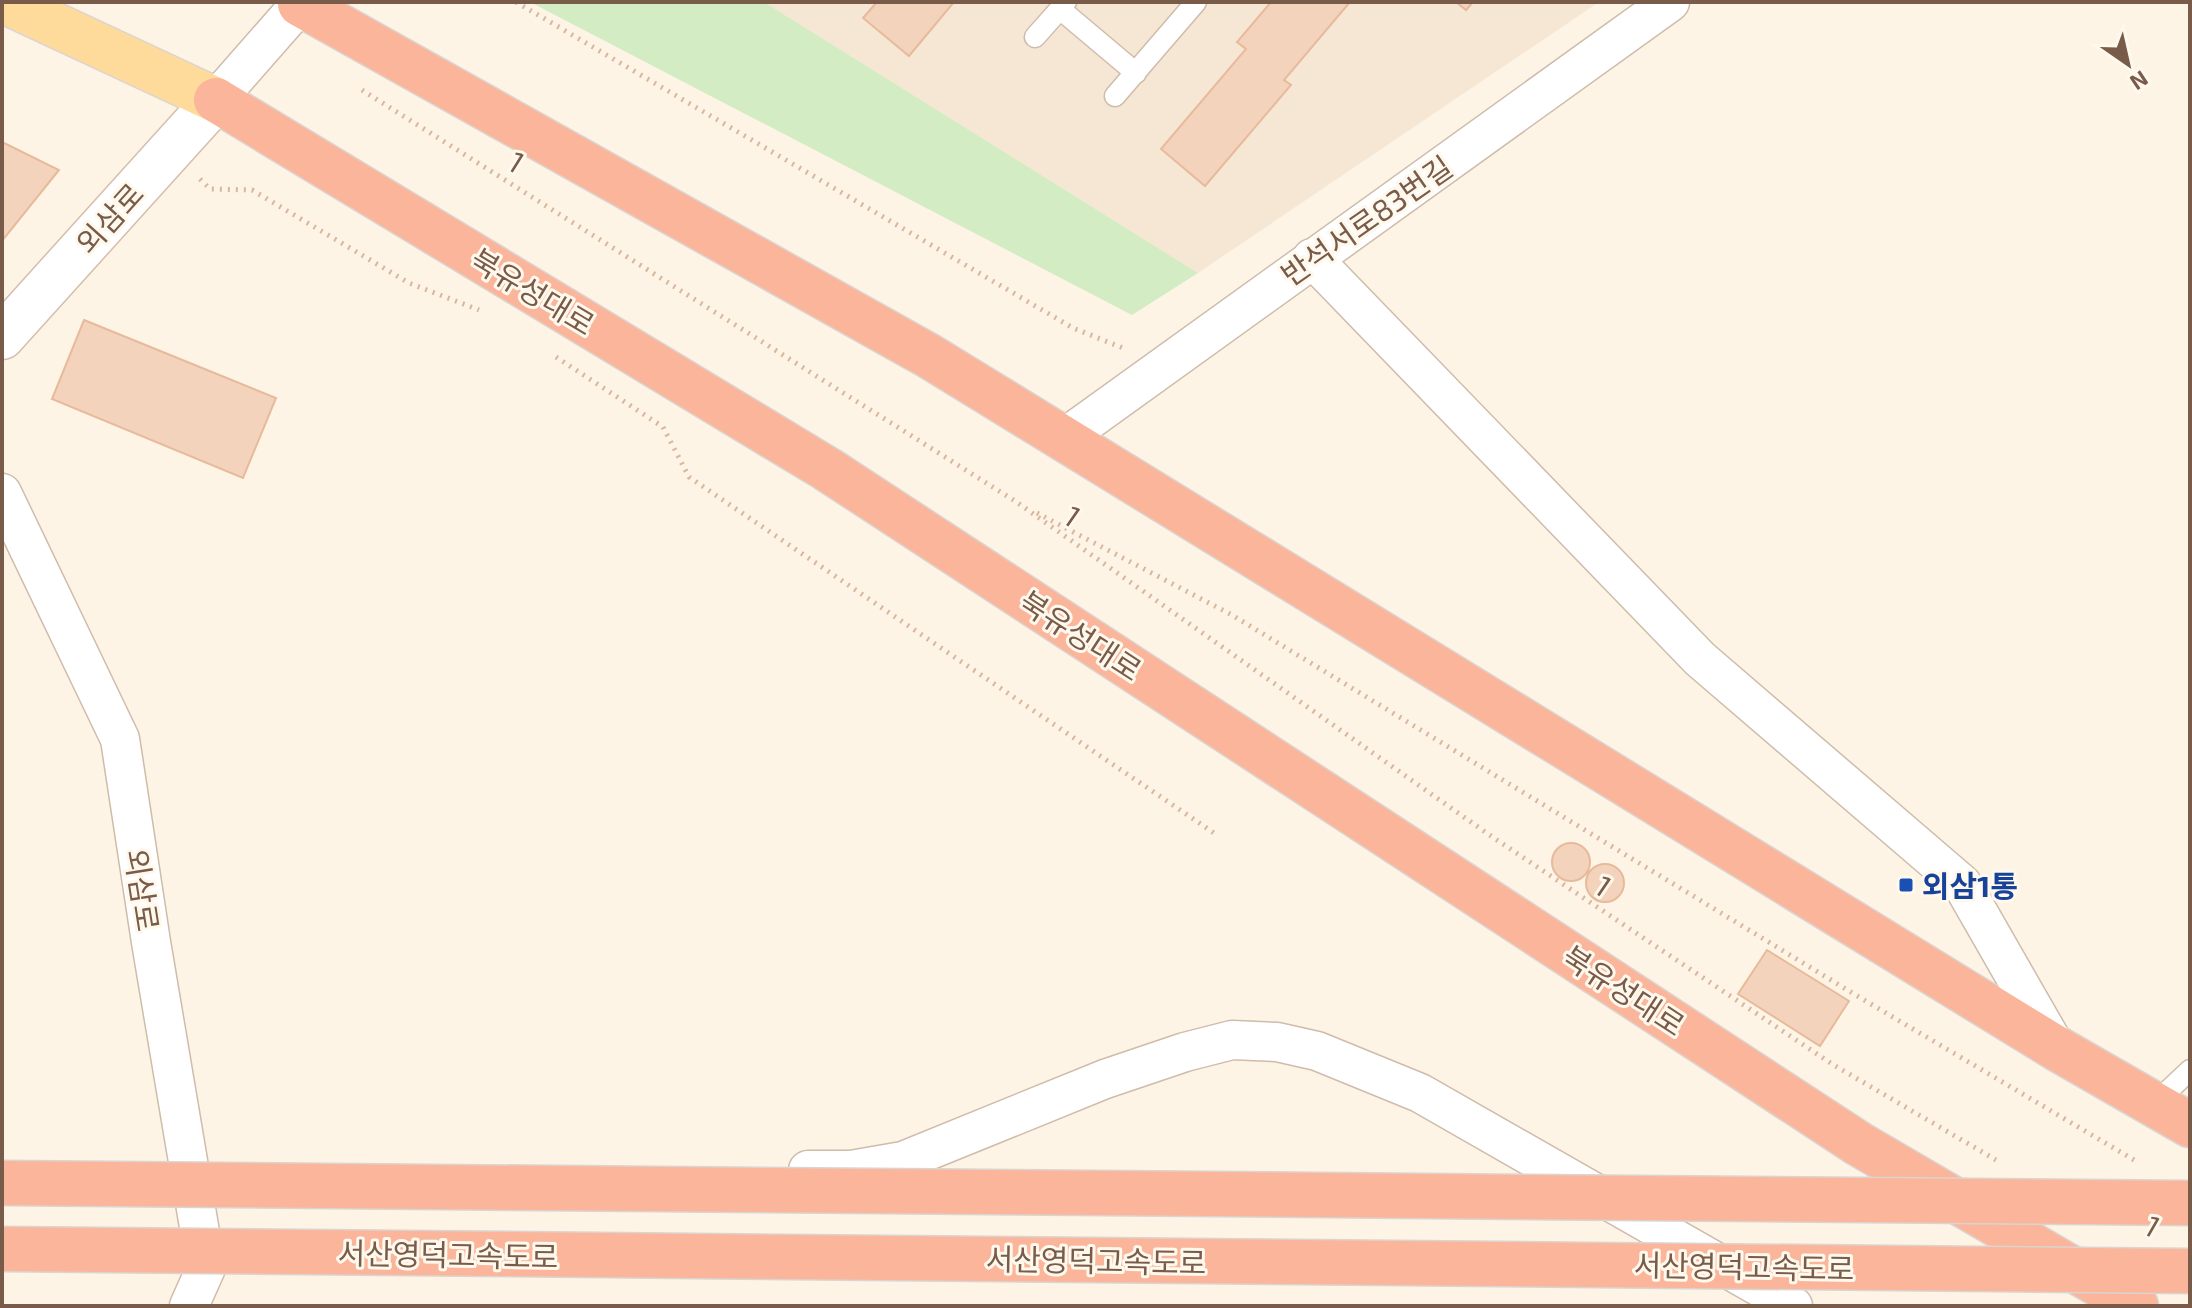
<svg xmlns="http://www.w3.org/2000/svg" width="2192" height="1308" font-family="'Exo 2','Noto Sans KR',sans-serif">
  <rect width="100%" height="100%" fill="#fdf4e5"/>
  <path fill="#f5e7d3" d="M764,2H1599L1198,273Z"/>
  <path fill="#d3ecc3" d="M530,2H764L1198,273L1132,315Z"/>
  <path fill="#f4d3bc" stroke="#e7ba9b" stroke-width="2" d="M877,2H954L909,56L863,18Z
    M1271,2H1350L1284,80L1291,85L1205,186L1161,149L1246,49L1237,42Z
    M1456,2H1473L1466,10Z
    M2,142L59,170L2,241Z
    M84,320L276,398L243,478L52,399Z
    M1552 862a19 19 0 1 1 38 0a19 19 0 1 1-38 0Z
    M1586 883a19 19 0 1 1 38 0a19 19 0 1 1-38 0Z
    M1767,950L1849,1001L1820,1046L1738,994Z"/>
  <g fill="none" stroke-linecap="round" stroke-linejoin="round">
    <defs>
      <path id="lane" d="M1060,9L1136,73
        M1035,37L1066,2
        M1115,96L1196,2
        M2154,1104L2190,1070"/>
      <path id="street" d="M216,100L302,2
        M1312,258L1700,659L1962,884L2056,1048
        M1063,439L1670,2
        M2,493L120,739L151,942L206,1268L189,1306
        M808,1170H851L903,1161L1105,1079L1185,1052L1232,1040L1277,1042L1317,1051L1420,1093L1793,1306"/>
      <path id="secondary" d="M2,337L216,100"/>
      <path id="primary" d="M6,2L216,100"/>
      <path id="highway" d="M300,4L929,356L2056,1048L2190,1125
        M216,100L827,469L1859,1144L2136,1306"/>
    </defs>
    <use href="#lane" stroke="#cfbcab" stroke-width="23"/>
    <use href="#street" stroke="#cfbcab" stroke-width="41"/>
    <use href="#secondary" stroke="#d5beab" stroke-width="47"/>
    <use href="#primary" stroke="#dcd4d0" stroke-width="47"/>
    <use href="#highway" stroke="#dcd4d0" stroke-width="47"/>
    <path stroke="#d9b69e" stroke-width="5" stroke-dasharray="2 6" stroke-linecap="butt" d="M516,2L1073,328L1123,348
      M362,90L1015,501L1488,834L1832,1064L1996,1160
      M200,179L210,189L252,190L409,283L479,310
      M556,357L663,427L689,477L1214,833
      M1037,513L1232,615L1854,994L2134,1160"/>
    <use href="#lane" stroke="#fff" stroke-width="20"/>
    <use href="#street" stroke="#fff" stroke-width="38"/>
    <use href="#secondary" stroke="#fff" stroke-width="44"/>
    <use href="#primary" stroke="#fedb9b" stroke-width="44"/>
    <use href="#highway" stroke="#fab59a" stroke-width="44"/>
    <defs>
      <path id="highway-bridge" d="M2,1183L2190,1203
        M2,1249L2190,1271"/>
    </defs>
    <use href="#highway-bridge" stroke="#dcd4d0" stroke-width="47" stroke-linecap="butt"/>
    <use href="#highway-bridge" stroke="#fab59a" stroke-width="44"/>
  </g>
  <rect fill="#1a4fb4" stroke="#fff8ed" stroke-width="3" x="1898" y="877" width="16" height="16" rx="4"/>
  <g text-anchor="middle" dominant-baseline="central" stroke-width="6" stroke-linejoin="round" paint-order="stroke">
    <g font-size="30" fill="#785b49" stroke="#fff8ed">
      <text transform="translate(517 161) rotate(32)">1</text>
      <text transform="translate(109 218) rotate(-48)">외삼로</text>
      <text transform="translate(1366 220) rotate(-35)">반석서로83번길</text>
      <text transform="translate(533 291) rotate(31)">북유성대로</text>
      <text transform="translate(1073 515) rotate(35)">1</text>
      <text transform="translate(1081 635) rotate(33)">북유성대로</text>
      <text transform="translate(1604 885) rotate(34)">1</text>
      <text transform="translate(143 890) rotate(81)">외삼로</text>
      <text transform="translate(1624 990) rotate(33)">북유성대로</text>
      <text transform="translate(2153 1225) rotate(30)">1</text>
      <text transform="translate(448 1254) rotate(1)">서산영덕고속도로</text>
      <text transform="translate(1096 1260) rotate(1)">서산영덕고속도로</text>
      <text transform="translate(1744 1266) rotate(1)">서산영덕고속도로</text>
    </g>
    <g font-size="30" font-weight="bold" fill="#164399" stroke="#fff8ed" text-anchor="start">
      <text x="1922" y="885">외삼1통</text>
    </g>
  </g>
  <rect width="2192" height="1308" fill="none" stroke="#785b49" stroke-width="8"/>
  <g transform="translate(2128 64) rotate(146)" stroke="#fff8ed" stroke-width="6" paint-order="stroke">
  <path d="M0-6L14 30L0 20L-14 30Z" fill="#785b49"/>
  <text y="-12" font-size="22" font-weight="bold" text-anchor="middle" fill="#785b49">N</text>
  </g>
</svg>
